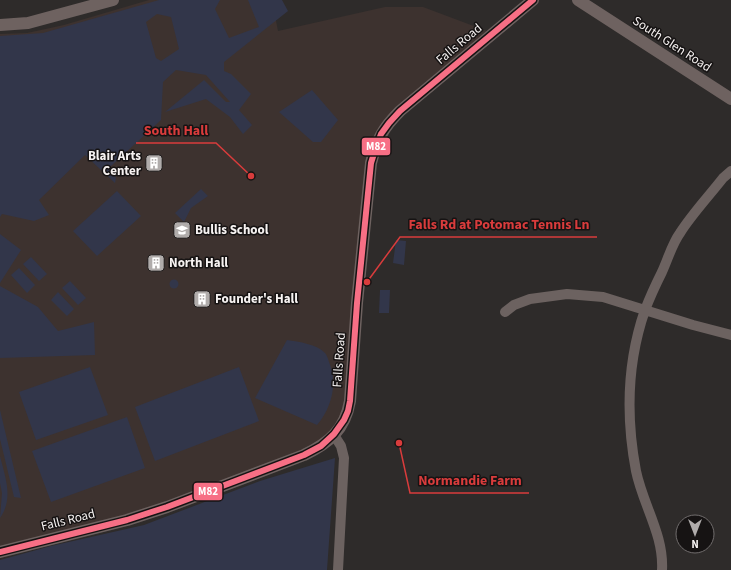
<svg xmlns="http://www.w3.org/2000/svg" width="731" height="570" font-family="'Source Sans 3',sans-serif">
  <rect width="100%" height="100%" fill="#2e2b2a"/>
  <path fill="#3d322f" d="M149,0H272L278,31L385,7H423L487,31L400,111L376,146L350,401L328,441L167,507L0,552V34L27,33L64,25Z"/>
  <path fill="#32364a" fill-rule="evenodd" d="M159,0H220L215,9L229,38L259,27L248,0H282L288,11L224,62V71L231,74L251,94L239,110L252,125L243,134L230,117L206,99L165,112L204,80L226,102H230L206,75L176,70L163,82L161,120L110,167L116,178L115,183L85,155L39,200L49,215L34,221L2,214L0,217V36L43,33ZM157,14L171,17L179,49L161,61L156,58L146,22Z
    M312,90L338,120L321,142H313L279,112Z
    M201,189L208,196L191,208L184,222L175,213Z
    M117,191L141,216L97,256L73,231Z
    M0,234L21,250L0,283Z
    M396,240L406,241L404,265L393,263Z
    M31,257L47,274L39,281L23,264Z
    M19,268L35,285L27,293L11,275Z
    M169.5 284a4.5 4.5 0 1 1 9 0a4.5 4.5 0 1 1-9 0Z
    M70,281L86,298L78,305L62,288Z
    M0,286L38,307L58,331L94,322L95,355L0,358Z
    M380,290H390L389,313H379Z
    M58,292L74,309L67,316L51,300Z
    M287,340C299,342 317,344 325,353C327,355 328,359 329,362C338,382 332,408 317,425L255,398Z
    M90,367L108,415L36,440L19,392Z
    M239,367L259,421L155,461L135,407Z
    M0,410L21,498L14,497L0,439Z
    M127,417L145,468L51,502L32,451Z
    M0,456C5,477 14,498 0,518L2,493L0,483Z
    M335,458L327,570H0V560L51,546L144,525L260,481Z"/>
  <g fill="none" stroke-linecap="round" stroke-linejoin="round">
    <path stroke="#6c6260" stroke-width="10" d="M505,312L514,305L530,299L567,294L603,297L693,325L731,335
      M334,435L341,446L344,458L338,570
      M662,570C664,535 643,505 636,471C626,418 627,362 645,310C650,297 656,284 662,272C668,259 672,244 680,233C692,214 709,196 723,178L731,171"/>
    <path stroke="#6e6260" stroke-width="12" d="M578,0L731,99
      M0,25L28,23L113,0
      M0,552L127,520L167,507L304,455C329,443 345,430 350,401L357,303L371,163C377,139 383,128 400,111L533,0"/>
    <defs>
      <path id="bus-1" d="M0,552L127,520L167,507L304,455L321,446L334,434L344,420L348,411L350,401L357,303L371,163L376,147L381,134L389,123L400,111L533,0"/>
    </defs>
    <use href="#bus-1" stroke="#161313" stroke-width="9"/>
    <use href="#bus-1" stroke="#f76f85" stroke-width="6"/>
  </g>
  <defs>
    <symbol id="building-square" viewBox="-11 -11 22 22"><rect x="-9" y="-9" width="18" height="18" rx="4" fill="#b0acab" stroke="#161313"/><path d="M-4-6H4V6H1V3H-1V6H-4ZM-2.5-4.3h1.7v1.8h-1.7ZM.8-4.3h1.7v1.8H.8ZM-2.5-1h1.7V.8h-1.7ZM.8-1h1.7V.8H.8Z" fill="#fff"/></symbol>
    <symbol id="school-square" viewBox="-11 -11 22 22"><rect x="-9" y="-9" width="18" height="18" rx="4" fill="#b0acab" stroke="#161313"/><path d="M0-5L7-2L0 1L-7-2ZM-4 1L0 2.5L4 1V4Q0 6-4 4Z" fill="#fff"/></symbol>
  </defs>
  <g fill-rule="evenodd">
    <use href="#building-square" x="144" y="153" width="20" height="20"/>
    <use href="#school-square" x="172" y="220" width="20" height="20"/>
    <use href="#building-square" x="146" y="253" width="20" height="20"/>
    <use href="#building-square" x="192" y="289" width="20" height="20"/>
  </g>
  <g text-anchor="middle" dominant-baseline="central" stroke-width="3" stroke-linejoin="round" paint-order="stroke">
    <g font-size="13" fill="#f6f2f1" stroke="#161313">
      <text transform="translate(459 44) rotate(-40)">Falls Road</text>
      <text transform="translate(672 44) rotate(33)">South Glen Road</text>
      <text transform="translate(339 360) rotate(-86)">Falls Road</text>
      <text transform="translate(68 520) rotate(-14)">Falls Road</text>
    </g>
    <g font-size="13" font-weight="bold" fill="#f6f2f1" stroke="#161313" text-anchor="start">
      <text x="141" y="156" text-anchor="end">Blair Arts<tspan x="141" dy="15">Center</tspan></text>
      <text x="195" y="230">Bullis School</text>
      <text x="169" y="263">North Hall</text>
      <text x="215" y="299">Founder's Hall</text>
    </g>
  </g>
  <path fill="none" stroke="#d93c3c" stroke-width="1.5" d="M251 176L216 143H136M367 282L400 237H597M399 443L410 493H529"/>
  <g fill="#d93c3c" stroke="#161313" stroke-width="1.5">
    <circle cx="251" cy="176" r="4"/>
    <circle cx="367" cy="282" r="4"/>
    <circle cx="399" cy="443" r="4"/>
  </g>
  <g font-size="14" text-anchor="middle" font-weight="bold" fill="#d93c3c" stroke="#161313" stroke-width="3" stroke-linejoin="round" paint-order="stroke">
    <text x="176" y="135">South Hall</text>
    <text x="499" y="229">Falls Rd at Potomac Tennis Ln</text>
    <text x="470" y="485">Normandie Farm</text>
  </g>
  <g stroke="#161313" stroke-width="1.5">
    <rect x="361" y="137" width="30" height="19" rx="4" fill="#f76f85"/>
    <rect x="193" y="482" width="30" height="19" rx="4" fill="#f76f85"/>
  </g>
  <g font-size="11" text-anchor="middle" font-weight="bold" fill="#fff">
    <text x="376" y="150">M82</text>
    <text x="208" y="495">M82</text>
  </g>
  <g transform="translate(695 534) rotate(180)"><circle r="19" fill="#161313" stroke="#706c6c"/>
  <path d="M0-3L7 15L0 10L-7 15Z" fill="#b0acab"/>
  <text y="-6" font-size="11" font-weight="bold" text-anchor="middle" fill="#f6f2f1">N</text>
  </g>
</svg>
